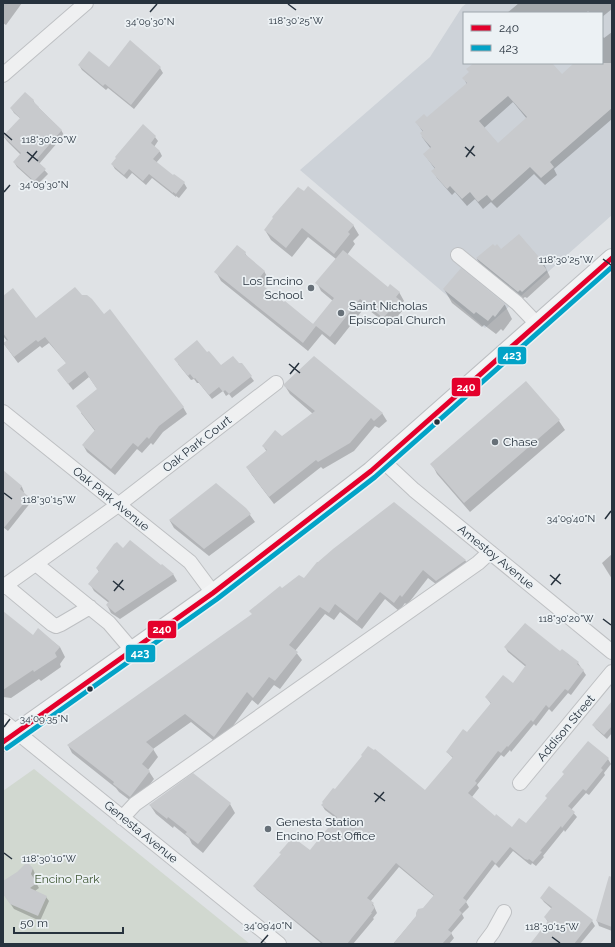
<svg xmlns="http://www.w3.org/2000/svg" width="615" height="947" font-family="Raleway,sans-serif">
  <rect width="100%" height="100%" fill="#dfe2e5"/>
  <path fill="#cdd2d8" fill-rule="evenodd" d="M467,3H612V215L485,328L300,170L430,57L462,7ZM464,13H602V63H464Z"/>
  <path fill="#d1d8d0" d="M34,769L250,944H3V791Z"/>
  <path fill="#0003" fill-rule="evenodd" d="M3,3H22L6,25L3,23Z
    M519,3H612V9L602,17V13H590L588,11L586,13H507Z
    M612,32V119L554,169L557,175L545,185L534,174L497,208L491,202L483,209L475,199L467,206L455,192L452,195L437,178L433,171L435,169L424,154L431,149L422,137L423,132L417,123L427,119L467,85L464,78L470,73L474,64L473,63H551L561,76L576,63H602V38L603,37L604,38ZM513,102L527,119L498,144L484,128Z
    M130,42L160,68L163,73L134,109L108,88L106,90L82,70L79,65L109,68Z
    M33,100L35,104L61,130L64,135L39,164L48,174L37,185L17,167L14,162L21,155L7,141L4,137L21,119L14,113L11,108Z
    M143,126L155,137L158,141L154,147L160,152L162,156L156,163L173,177L184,183L187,188L179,198L176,196V197L152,178L146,185L132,173L127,179L115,169L112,164Z
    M274,219L353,225L359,235L353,241L355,244L347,255L388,289L399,292L404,301L401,304L404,309L389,326L365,307L335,345L322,334L308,351L221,281L216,272L245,253L248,258L264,271L269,280L263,287L314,325L333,301L321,291L317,283L336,259L308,237L292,257L271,240L265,230Z
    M519,235L544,264L550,277L527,298L525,297L522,299L481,266L477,259L501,250Z
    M461,270L505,305L512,319L503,331L501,329L496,334L484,325L482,327L452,303L444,289Z
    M3,297L35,319L183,407L187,414L163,432L153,445L151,443L142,453L137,449L115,475L87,452L83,445L95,431L81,413L98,390L89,377L73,390L58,371L67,364L49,343L42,348L40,346L18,363L4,344L7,341L3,336Z
    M178,364L221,366L251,377L254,381L232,398L229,394L226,396L223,391L212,399L199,383H197L194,379L191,380Z
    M526,383L559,421L565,430L470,512L437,474L432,464Z
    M285,386L382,413L387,421L379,428L375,426L354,451L323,469L321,467L274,504L252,475L247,467L267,452L263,446L282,437L313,414L290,394Z
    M3,472L22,487L24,492L23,493L29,498L31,502L8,531L3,527Z
    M245,508L255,522L209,556L174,528L170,521Z
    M612,554V579L602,563Z
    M465,560L470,568L441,588L428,578L407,605L405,603L399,611L385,599L362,629L340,612L334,620L325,614L295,651L302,660L280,689L274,685L258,705L252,700L219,745L191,722L153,749L158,757L148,770L154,779L135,804L119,792L116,788L72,753L68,745L253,615L282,589L304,579Z
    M97,568L173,574L177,581L120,619L111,613L107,605L109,603L94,591L90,584L99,572Z
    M3,612L33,636L38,630L60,647L65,657L60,664L61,667L41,681L39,679L11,698L3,697Z
    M505,647L560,653L578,663L586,675L571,695L568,693L552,712L549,709L536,726L534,724L511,752L510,750L504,757L501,755L477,785L479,788L472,797L495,817L512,828L526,824L548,798L588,742L608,759L611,764L604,773L605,775L589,795L586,793L571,810L577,817L565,832L564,830L543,856L544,857L536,866L532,863L531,865L529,864L513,851L499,868L495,864L466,902L469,907L462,914L464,918L451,933L454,938L449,944H393L434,896L399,867L370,902L373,904L377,913L373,918L374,919L353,944H322L257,890L254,886L282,855L281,853L310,852L337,819L325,810L322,805L425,792L453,758L447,752L467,734L491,704L486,697L513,684L526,667L508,652Z
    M612,702V733L607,739L596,729L593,725Z
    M230,804L235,813L203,853L192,844L189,838L174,826L173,828L156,814L150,805Z
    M33,869L35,874L34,879L39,888L35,891L46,897L49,901L40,921L14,909L3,893V883Z
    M612,881V931L599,926L597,921Z
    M541,898L592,921L595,926L580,944H531L548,922L545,917L552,909L544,902Z"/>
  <path fill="#c8cacd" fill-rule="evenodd" d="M130,40L161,67L131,105L105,84L103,86L78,65L89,51L109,67Z
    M474,63H552L562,74L574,63H612V108L550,162L554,167L541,178L530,167L492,201L487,195L478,202L470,192L462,199L450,186L447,189L431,171L435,168L423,154L431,147L421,136H422L420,133L423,131L415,122L424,114L427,117L467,83L462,78L469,72L466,69ZM508,96L527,117L498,143L479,121Z
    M25,92L34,100L33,101L39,107H38L62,130L36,160L46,169L34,181L13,162L21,153L3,136L20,118L10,108Z
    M143,124L156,136L151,143L160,151L153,159L173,175L174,174L185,182L176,194L173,192V193L149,174L143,181L129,169L124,175L111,164L116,158L115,157Z
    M308,186L354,225L348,232L350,234L334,254L302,228L286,248L264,230L273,218L272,217L298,187L304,191Z
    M519,234L545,264L543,265L547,270L522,292L520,290L518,292L476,258L493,244L495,246L497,244L501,249Z
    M237,245L246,252L245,254L265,271L257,281L284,302L285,301L313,324L334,298L315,283L343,250L388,287L390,284L400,292L396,297L400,300L383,318L360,299L330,337L316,326L303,343L214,272Z
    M461,268L505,304L495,317L493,315L488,321L476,312L474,314L443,289Z
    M75,287L82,295H87L92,299L104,314L110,309L184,407L159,426L149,439L147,437L138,447L133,443L111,469L82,445L95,430L76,406L97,389L85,371L68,384L57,370L66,363L45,337L38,342L36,340L14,357L3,343L8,340L3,333V296L13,288L36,318Z
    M197,340L207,352L209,351L221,365L233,356L239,363H242L252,376L229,394L225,390L223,392L219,387L209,395L195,378L194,379L190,374L188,376L174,359Z
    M314,356L383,413L374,421L371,418L350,443L318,462L316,460L269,497L246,467L267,450L262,446L275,430L282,436L315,411L284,386V384Z
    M526,381L560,420L464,503L430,464Z
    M3,470L22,486L20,489L29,497L3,529Z
    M216,483L246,508L251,514L204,549L169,520Z
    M394,502L466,560L436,581L423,570L402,597L400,595L394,603L380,592L357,621L335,604L329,613L320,607L289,645L298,652L275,681L269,677L253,698L247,692L214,737L185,714L146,742L154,749L142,764L150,771L130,797L113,784L114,782L67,745L252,614L249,611L280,586L282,588L299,575L304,578L317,562H318L333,549Z
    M130,540L161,565L162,564L174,574L115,613L106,605L109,601L88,584L99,571L96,568L114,544L117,542L123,548Z
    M3,611L33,635L38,628L60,647L55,653L57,657L34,672L33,670L3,690Z
    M525,623L560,651L562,649L579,662L577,664L584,670L568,691L565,689L549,708L546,705L533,722L531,720L508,747L507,746L501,753L498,751L475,781L477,783L468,793L495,816L496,814L512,827L519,818L526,823L547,798L545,796L564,774L562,772L588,741L609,758L601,768L603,770L586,791L583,789L568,806L575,812L562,828L561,826L540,851L542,852L533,862L529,859L528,860L525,859L510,847L496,864L492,860L463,898L467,901L459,910L462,913L448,930L452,933L442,944H393L416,916V913L418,909L423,908L434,895L396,863L367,898L374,903L372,905L375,907L371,913H372L347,944H324L253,886L281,854L279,853L292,838L293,840L294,838L310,850L318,840L337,817L321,805L323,803L322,802L333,788L335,789L362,756L361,755L368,746L374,750L375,749L425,790L453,757L446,752L463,729L467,732L491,703L485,697L503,675L513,683L526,665L504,647Z
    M612,701V726L604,735L592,725Z
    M193,773L231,803L198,844L185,834L187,832L168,817L167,819L149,805Z
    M27,862L33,868L31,874L37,883L30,888L47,896L38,916L10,904L3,894V881L17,872Z
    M609,876L612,877V927L596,921Z
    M549,886L593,920L574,944H530L548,921L544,917L552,907L540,898Z"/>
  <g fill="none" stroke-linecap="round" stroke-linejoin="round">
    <defs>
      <path id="minor" d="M3,75L86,3
        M458,255L517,303L537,324
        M3,412L190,562L213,593
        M383,461L414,490L612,652
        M36,564L109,623L132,650
        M5,585L52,624L56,626L61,624L90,607
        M3,587L118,505L276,383
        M3,721L279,944
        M520,783L612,672
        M122,818L135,804L478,563L490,552
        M484,944L493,932L504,912"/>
      <path id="major" d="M3,742L213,593L371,471L612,258"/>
    </defs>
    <use href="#minor" stroke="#bec0c3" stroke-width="16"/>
    <use href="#major" stroke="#bcbfc2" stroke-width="20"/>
    <use href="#minor" stroke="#eff0f1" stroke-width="14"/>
    <use href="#major" stroke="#f3f4f5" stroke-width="18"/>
    <defs>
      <path id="bus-1" d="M3,742L213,593L371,471L612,258"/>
      <path id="bus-2" d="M7,748L217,599L375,477L612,267"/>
    </defs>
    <use href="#bus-1" stroke="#ecf1f4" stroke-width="8"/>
    <use href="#bus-2" stroke="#ecf1f4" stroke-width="8"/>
    <use href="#bus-1" stroke="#e4002b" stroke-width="5"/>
    <use href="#bus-2" stroke="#02a3c7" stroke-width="5"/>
  </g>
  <path fill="none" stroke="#27323d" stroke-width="1.5" d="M288,4L296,10M150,12L157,4M4,133L12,140M465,147L475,156M27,152L38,161M466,157L474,146M28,162L37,151M4,192L10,185M603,259L611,265M289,364L300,373M290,374L299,363M4,493L12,499M605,519L611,511M550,575L561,584M113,581L124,590M551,585L560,574M114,591L123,580M603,619L611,625M4,727L10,719M374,793L385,801M375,802L384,792M4,853L12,859M552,937L560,943M261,943L268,935"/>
  <g fill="#677078" stroke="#ecf1f4" stroke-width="1.5">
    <circle cx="311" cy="288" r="4"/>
    <circle cx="341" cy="313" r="4"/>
    <circle cx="495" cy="442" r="4"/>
    <circle cx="268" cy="829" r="4"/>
  </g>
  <g fill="#27323d" stroke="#ecf1f4" stroke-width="1.5">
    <circle cx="437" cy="422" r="3.5"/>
    <circle cx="90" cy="689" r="3.5"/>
  </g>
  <g text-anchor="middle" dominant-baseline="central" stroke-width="3.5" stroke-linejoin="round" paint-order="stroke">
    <g font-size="12" fill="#27323d" stroke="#ecf1f4" text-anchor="start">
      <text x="303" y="281" text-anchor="end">Los Encino<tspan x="303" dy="14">School</tspan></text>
      <text x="349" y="306">Saint Nicholas<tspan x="349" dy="14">Episcopal Church</tspan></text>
      <text x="503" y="442">Chase</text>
      <text x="276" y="822">Genesta Station<tspan x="276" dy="14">Encino Post Office</tspan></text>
    </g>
    <g font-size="12" fill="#27323d" stroke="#ecf1f4">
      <text transform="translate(197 444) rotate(-38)">Oak Park Court</text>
      <text transform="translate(111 499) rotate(39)">Oak Park Avenue</text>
      <text transform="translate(496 557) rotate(39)">Amestoy Avenue</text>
      <text transform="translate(566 728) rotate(-50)">Addison Street</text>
      <text transform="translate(141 832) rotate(39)">Genesta Avenue</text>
    </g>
    <g font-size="12" fill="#405835" stroke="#ecf1f4">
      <text x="67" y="879">Encino Park</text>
    </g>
  </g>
  <g font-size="10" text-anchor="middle" fill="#27323d" stroke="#ecf1f4" stroke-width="3.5" stroke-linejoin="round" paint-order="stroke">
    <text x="296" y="24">118°30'25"W</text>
    <text x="150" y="25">34°09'30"N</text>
    <text x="49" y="143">118°30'20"W</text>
    <text x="44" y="188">34°09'30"N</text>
    <text x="566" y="263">118°30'25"W</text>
    <text x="49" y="503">118°30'15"W</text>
    <text x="571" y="522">34°09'40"N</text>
    <text x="566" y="622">118°30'20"W</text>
    <text x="44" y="722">34°09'35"N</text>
    <text x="49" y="862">118°30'10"W</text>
    <text x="268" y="929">34°09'40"N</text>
    <text x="552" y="930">118°30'15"W</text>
  </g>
  <g stroke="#ecf1f4" stroke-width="1.5">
    <rect x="497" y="346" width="30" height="19" rx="4" fill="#02a3c7"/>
    <rect x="451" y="377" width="30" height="20" rx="4" fill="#e4002b"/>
    <rect x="147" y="620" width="30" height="19" rx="4" fill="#e4002b"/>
    <rect x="125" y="644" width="31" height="19" rx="4" fill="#02a3c7"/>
  </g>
  <g font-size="11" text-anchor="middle" font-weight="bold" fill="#fff">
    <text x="512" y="359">423</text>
    <text x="466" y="391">240</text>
    <text x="162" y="633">240</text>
    <text x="140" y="657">423</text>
  </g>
  <rect width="615" height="947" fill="none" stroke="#27323d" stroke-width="8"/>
  <rect x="463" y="12" width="140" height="52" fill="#ecf1f4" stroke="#9da5ab"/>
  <rect x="471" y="25" width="20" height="6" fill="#e4002b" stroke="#9da5ab"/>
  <text x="499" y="32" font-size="12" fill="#27323d">240</text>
  <rect x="471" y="45" width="20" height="6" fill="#02a3c7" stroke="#9da5ab"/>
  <text x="499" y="52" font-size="12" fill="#27323d">423</text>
  <path d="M14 927v6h109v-6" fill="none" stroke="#27323d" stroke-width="2"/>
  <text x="20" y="927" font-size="12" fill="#27323d" stroke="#ecf1f4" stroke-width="3" paint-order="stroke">50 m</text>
</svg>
